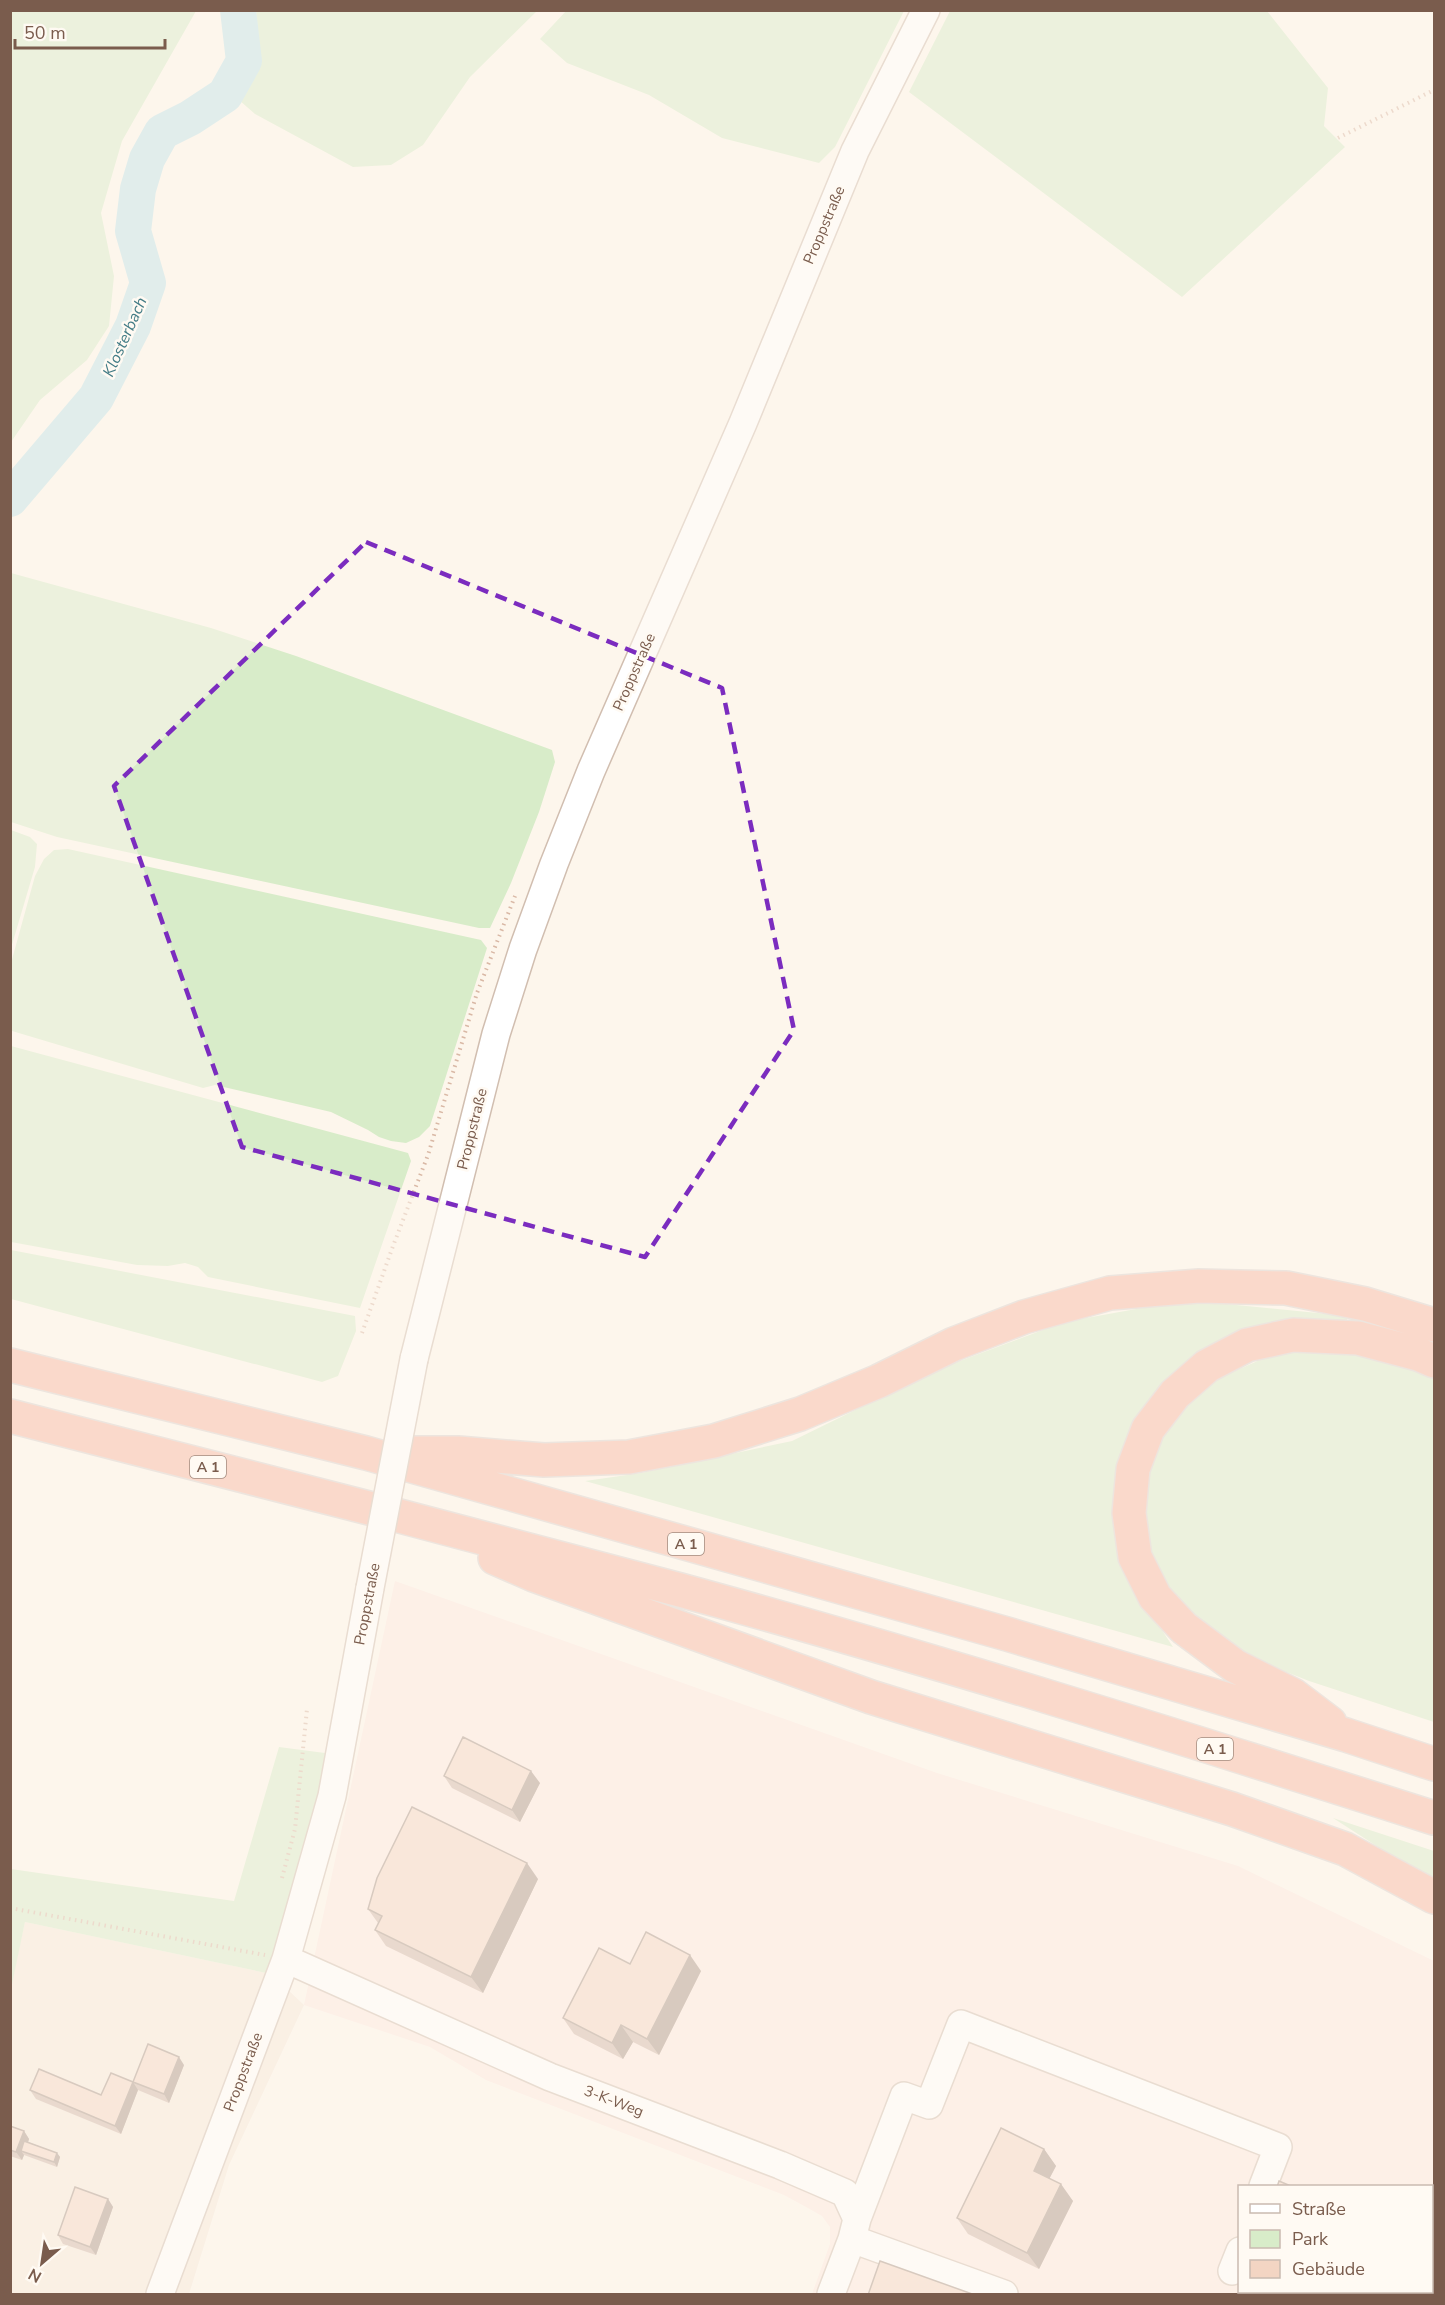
<svg xmlns="http://www.w3.org/2000/svg" width="1445" height="2305" font-family="'Nunito Sans',sans-serif">
  <rect width="100%" height="100%" fill="#fdf6ec"/>
  <path fill="#f5e8da" d="M25,1922L271,1974L304,2005L229,2165L189,2294H11L10,1989Z"/>
  <path fill="#fde8e0" fill-rule="evenodd" d="M395,1581L937,1773L1238,1866L1434,1961V2294H812L830,2244V2227L822,2216L808,2208L784,2195L486,2080L430,2047L304,2005ZM1240,2186H1432V2292H1240Z"/>
  <path fill="#d8ecc9" d="M11,10L196,11L122,141L101,213L114,276L109,326L87,360L40,400L11,442Z
    M256,11V10L537,11L470,77L423,145L391,165L353,167L255,114L239,100L259,43Z
    M566,11V10L904,11L835,147L819,163L722,138L649,95L567,63L540,39Z
    M950,11H1267L1328,88L1324,126L1345,147L1182,297L909,92Z
    M11,573L211,628L296,656L552,750L555,762L539,812L511,883L490,928H479L57,837L11,822Z
    M11,830L30,837L37,844L35,867L11,948Z
    M68,849L481,940L487,948L430,1126L419,1137L406,1143L391,1141L379,1137L368,1130L331,1112L215,1085L203,1088L12,1031L10,1029L11,963L35,876L44,859L54,850Z
    M11,1046L408,1153L411,1161L360,1308L208,1277L198,1267L185,1263L168,1266L137,1265L11,1242Z
    M11,1250L355,1316L356,1331L338,1376L322,1382L11,1299Z
    M1186,1300L1348,1316L1344,1330L1283,1327L1142,1414L1113,1494L1124,1572L1173,1647L585,1481L641,1473L792,1441L941,1368L1064,1322Z
    M1284,1349L1378,1355L1434,1377V1722L1309,1681L1241,1654L1195,1625L1156,1574L1140,1504L1162,1428L1206,1384Z
    M279,1747L325,1753L318,1799L271,1974L25,1922L11,1989V1869L234,1901Z
    M1333,1818L1434,1851V1883Z"/>
  <g fill="none" stroke-linecap="round" stroke-linejoin="round">
    <path stroke="#bfe3e8" stroke-width="36" d="M10,499L96,398L133,326L148,283L133,231L138,189L147,159L162,132L190,118L225,95L244,61L238,10"/>
    <defs>
      <path id="minor" d="M414,1359L496,1034L523,949L554,864L591,771L743,423L855,151L926,10
        M286,1959L550,2077L780,2165L845,2193L857,2219L852,2239L831,2294
        M857,2219L904,2096L929,2105L961,2024L1278,2147L1263,2186
        M852,2239L1004,2294
        M1232,2271L1240,2251
        M160,2294L286,1959L332,1796L370,1588"/>
      <path id="highway" d="M10,1365L366,1453L1007,1634L1346,1735L1434,1764
        M10,1416C234,1473 457,1530 680,1590C933,1659 1184,1738 1434,1818
        M407,1453H458L544,1460L629,1457L714,1441L800,1414L879,1381L954,1344L1024,1317L1110,1293L1199,1286L1286,1288L1365,1304L1434,1325
        M495,1558L534,1575L871,1697L1232,1809L1345,1849L1434,1897
        M1330,1723L1293,1695L1235,1666L1184,1628L1155,1597L1135,1557L1129,1513L1133,1469L1148,1429L1175,1394L1207,1366L1247,1345L1293,1335L1358,1338L1418,1354L1434,1361"/>
    </defs>
    <use href="#minor" stroke="#d1beb0" stroke-width="30"/>
    <use href="#highway" stroke="#dad1cd" stroke-width="36"/>
    <path stroke="#d9b8a5" stroke-width="4" stroke-dasharray="1.5 4.5" stroke-linecap="butt" d="M1338,138L1434,90
      M362,1333L393,1246L428,1155L477,993L515,896
      M282,1878L295,1829L307,1709
      M10,1908L265,1955"/>
    <use href="#minor" stroke="#fff" stroke-width="27"/>
    <use href="#highway" stroke="#f7b7a3" stroke-width="33"/>
    <defs>
      <path id="minor-bridge" d="M370,1588L414,1359"/>
    </defs>
    <use href="#minor-bridge" stroke="#d1beb0" stroke-width="30" stroke-linecap="butt"/>
    <use href="#minor-bridge" stroke="#fff" stroke-width="27"/>
  </g>
  <path fill="#d1b7a8" d="M444,1776L540,1783L520,1822L452,1788Z
    M538,1879L483,1993L386,1946L375,1930L378,1923L368,1909Z
    M630,1964L701,1971L659,2055L633,2042L623,2059L574,2034L563,2018Z
    M184,2065L169,2103L138,2090L121,2134L36,2099L30,2090L101,2095L133,2082Z
    M10,2126L24,2131L29,2139L28,2142L57,2153L60,2157L57,2167L24,2155L22,2160L10,2156Z
    M1044,2149L1056,2166L1049,2179L1073,2201L1039,2269L968,2234L957,2218Z
    M108,2199L113,2207L96,2255L63,2244L58,2235Z
    M1248,2292H1338L1336,2295H1250Z"/>
  <path fill="#aa9588" d="M531,1771L540,1783L520,1822L512,1810Z
    M527,1863L538,1879L483,1993L471,1977Z
    M690,1955L701,1971L659,2055L647,2039Z
    M621,2025L633,2042L623,2059L612,2043Z
    M179,2057L184,2065L169,2103L164,2094Z
    M133,2082L138,2090L121,2134L115,2126Z
    M24,2131L29,2139L25,2152L21,2151L24,2155L22,2160L16,2152Z
    M1044,2149L1056,2166L1045,2187L1034,2171Z
    M57,2153L60,2157L57,2167L54,2162Z
    M1061,2184L1073,2201L1039,2269L1027,2253Z
    M108,2199L113,2207L96,2255L90,2247Z
    M1320,2292H1338L1336,2295H1319Z"/>
  <path fill="#f3d5c3" stroke="#aa9588" stroke-width="1.5" d="M463,1737L531,1771L512,1810L444,1776Z
    M412,1807L527,1863L471,1977L375,1930L382,1916L368,1909L377,1878Z
    M646,1932L690,1955L647,2039L621,2025L612,2043L563,2018L599,1948L630,1964Z
    M148,2044L179,2057L164,2094L133,2082Z
    M39,2069L101,2095L111,2073L133,2082L115,2126L30,2090Z
    M10,2126L24,2131L16,2152L10,2150Z
    M1001,2128L1044,2149L1034,2171L1061,2184L1027,2253L957,2218Z
    M24,2141L57,2153L54,2162L21,2151Z
    M1279,2181L1293,2187H1277Z
    M75,2187L108,2199L90,2247L58,2235Z
    M880,2261L975,2295H868Z
    M1268,2292H1320L1319,2295H1276Z"/>
  <path d="M0 0H1445V2305H0ZM366,542L722,688L794,1030L645,1257L242,1147L114,786Z" fill="#fdf6ec" fill-opacity=".55" fill-rule="evenodd"/>
  <path fill="none" stroke="#7b2cbf" stroke-width="4.5" stroke-dasharray="12 8" stroke-linejoin="round" d="M366,542L722,688L794,1030L645,1257L242,1147L114,786Z"/>
  <g text-anchor="middle" dominant-baseline="central" stroke-width="5" stroke-linejoin="round" paint-order="stroke">
    <g fill="#fffaf3" stroke="#a28b7f" stroke-width="1.5">
      <rect x="190" y="1456" width="36" height="22" rx="4.5"/>
      <rect x="668" y="1533" width="36" height="22" rx="4.5"/>
      <rect x="1197" y="1738" width="36" height="22" rx="4.5"/>
    </g>
    <g font-size="14" font-weight="bold" fill="#7a5c4d">
      <text x="208" y="1467">A 1</text>
      <text x="686" y="1544">A 1</text>
      <text x="1215" y="1749">A 1</text>
    </g>
    <g font-size="15" fill="#7a5c4d" stroke="#fffaf3">
      <text transform="translate(824 225) rotate(-67)">Proppstraße</text>
      <text transform="translate(634 672) rotate(-66)">Proppstraße</text>
      <text transform="translate(472 1129) rotate(-76)">Proppstraße</text>
      <text transform="translate(367 1604) rotate(-79)">Proppstraße</text>
      <text transform="translate(243 2072) rotate(-69)">Proppstraße</text>
      <text transform="translate(614 2101) rotate(21)">3-K-Weg</text>
    </g>
    <g font-size="16" font-style="italic" fill="#437c86" stroke="#fffaf3">
      <text transform="translate(125 337) rotate(-66)">Klosterbach</text>
    </g>
  </g>
  <rect width="1445" height="2305" fill="none" stroke="#7a5c4d" stroke-width="24"/>
  <rect x="1238" y="2185" width="195" height="108" fill="#fffaf3" stroke="#cabbb1" stroke-width="1.5"/>
  <rect x="1250" y="2204" width="30" height="9" fill="#ffffff" stroke="#cabbb1" stroke-width="1.5"/>
  <text x="1292" y="2215" font-size="18" fill="#7a5c4d">Straße</text>
  <rect x="1250" y="2230" width="30" height="18" fill="#d8ecc9" stroke="#cabbb1" stroke-width="1.5"/>
  <text x="1292" y="2245" font-size="18" fill="#7a5c4d">Park</text>
  <rect x="1250" y="2260" width="30" height="18" fill="#f3d5c3" stroke="#cabbb1" stroke-width="1.5"/>
  <text x="1292" y="2275" font-size="18" fill="#7a5c4d">Gebäude</text>
  <g transform="translate(42 2263) rotate(209)" stroke="#fffaf3" stroke-width="4.5" paint-order="stroke">
  <path d="M0-4.5L10 22L0 15L-10 22Z" fill="#7a5c4d"/>
  <text y="-9" font-size="16" font-weight="bold" text-anchor="middle" fill="#7a5c4d">N</text>
  </g>
  <path d="M15 39v9h150v-9" fill="none" stroke="#7a5c4d" stroke-width="3"/>
  <text x="24" y="39" font-size="18" fill="#7a5c4d" stroke="#fffaf3" stroke-width="4.5" paint-order="stroke">50 m</text>
</svg>
